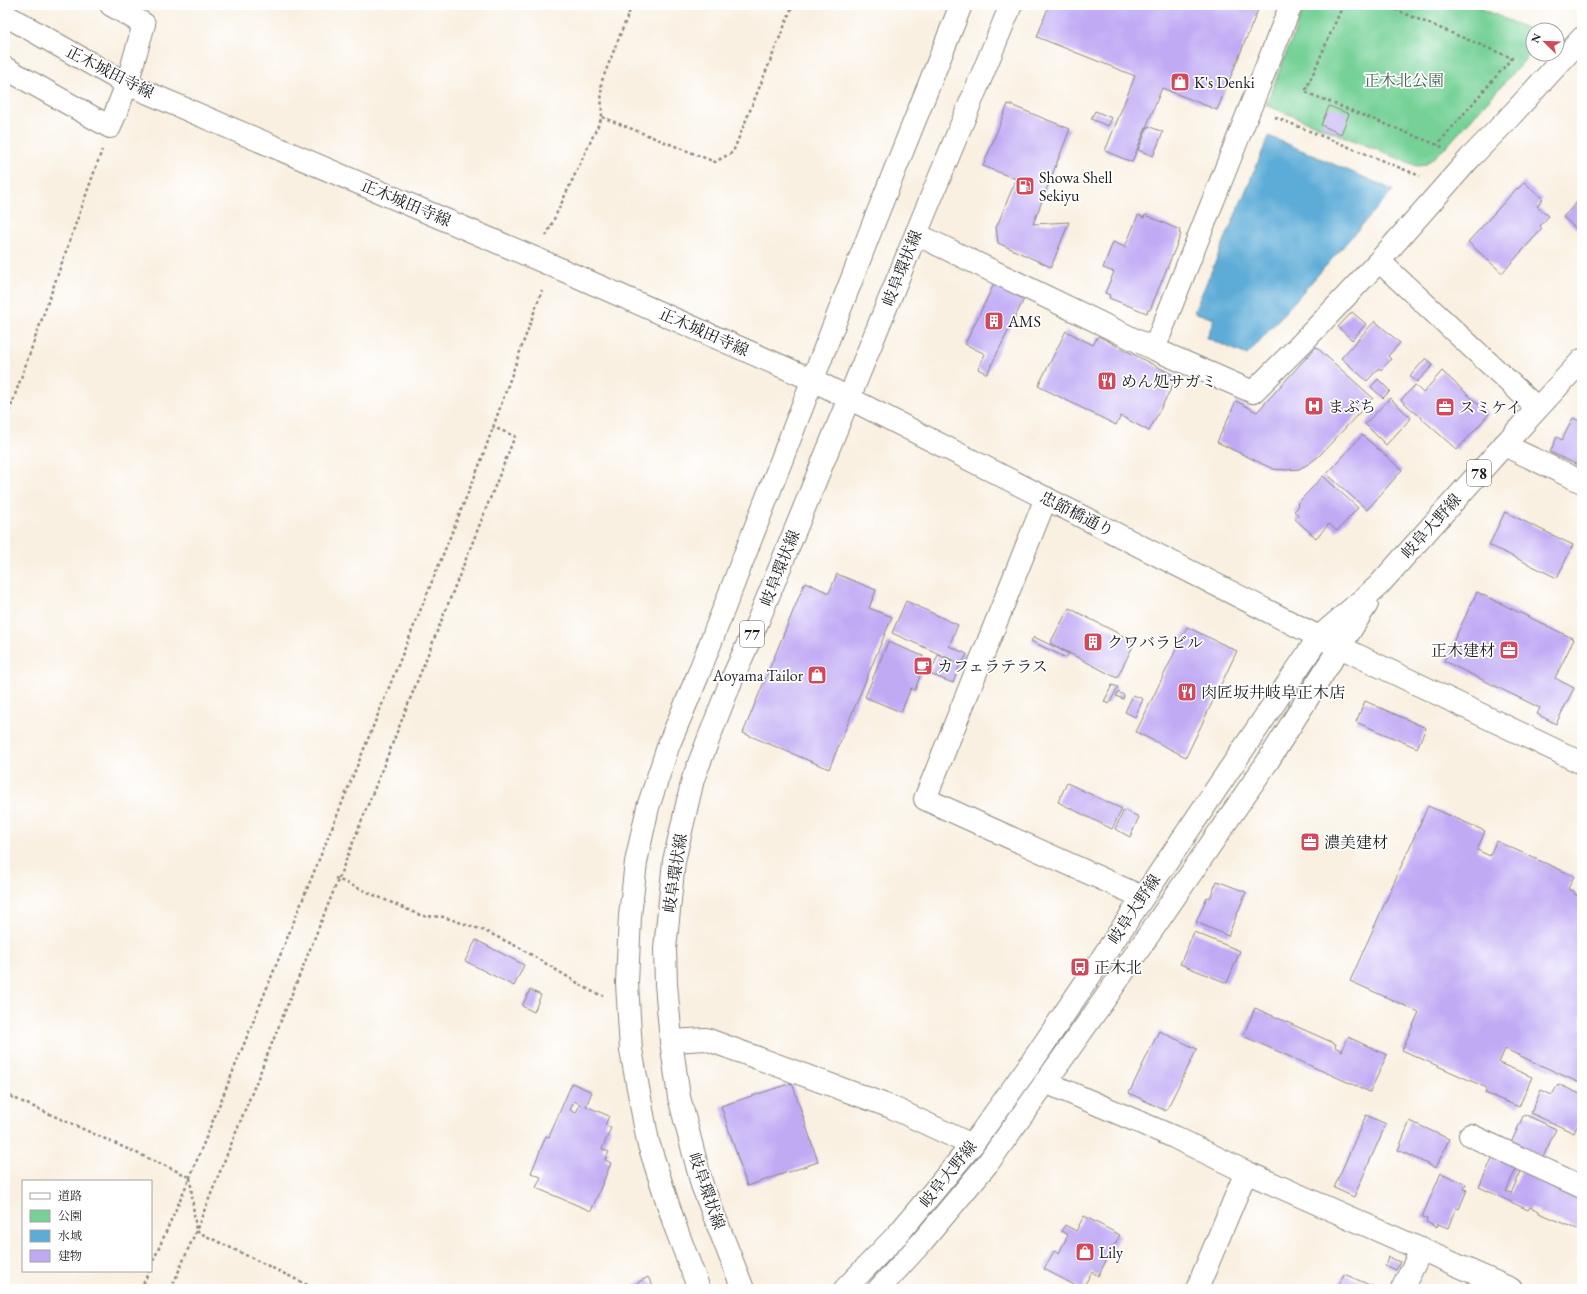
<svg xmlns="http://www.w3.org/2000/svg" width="1587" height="1294" font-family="'EB Garamond','Noto Serif JP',serif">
  <rect width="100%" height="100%" fill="#fff"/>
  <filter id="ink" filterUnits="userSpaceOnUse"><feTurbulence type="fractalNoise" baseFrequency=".025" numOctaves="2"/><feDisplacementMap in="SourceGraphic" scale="8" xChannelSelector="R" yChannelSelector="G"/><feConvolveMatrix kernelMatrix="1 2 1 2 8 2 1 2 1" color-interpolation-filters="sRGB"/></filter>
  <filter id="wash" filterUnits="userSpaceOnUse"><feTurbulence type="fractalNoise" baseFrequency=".012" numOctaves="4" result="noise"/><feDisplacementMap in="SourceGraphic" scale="16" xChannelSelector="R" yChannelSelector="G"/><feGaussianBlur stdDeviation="0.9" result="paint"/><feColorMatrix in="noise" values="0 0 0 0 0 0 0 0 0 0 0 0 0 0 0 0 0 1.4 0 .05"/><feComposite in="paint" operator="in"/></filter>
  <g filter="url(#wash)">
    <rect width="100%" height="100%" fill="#f9f0e1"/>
    <path fill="#76d197" stroke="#49765a" d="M1305,5H1473L1533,31V51L1445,148L1425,165L1417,166L1266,105Z"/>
    <path fill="#5dacd7" stroke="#3c647a" d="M1269,136L1393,190L1247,355L1207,338L1214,319L1194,312Z"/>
    <g id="blocks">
      <path fill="#c0aaf4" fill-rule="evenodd" d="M1049,5H1260L1217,110L1162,88L1132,162L1105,151L1135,76L1037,37Z
        M1008,104L1070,129L1033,224L1069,222L1051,267L998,243L996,226H997L1016,179L983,166Z
        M1329,106L1349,114L1341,134L1321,125Z
        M1095,111L1112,118L1108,126L1091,119Z
        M1148,126L1163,132L1153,156L1138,150Z
        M1524,182L1543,199L1537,206L1549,216L1540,226L1542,229L1502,273L1468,242L1517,188L1518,189Z
        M1582,197V234L1563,217Z
        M1138,215L1144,218L1145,215L1180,230L1179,233L1181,234L1150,310H1148L1147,313L1109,298L1110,295L1105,293L1114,272L1103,268L1113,242L1125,247Z
        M994,284L1024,299L987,374L978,369L985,354L965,344Z
        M1352,312L1366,324L1352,340L1338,327Z
        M1375,321L1400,343L1388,356L1391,359L1381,370L1379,368L1367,381L1341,358Z
        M1066,331L1093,345L1098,336L1177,377L1149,431L1121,416L1116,425L1038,386Z
        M1316,347L1373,398L1319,456L1310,463L1299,469L1287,470L1273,469L1217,442L1236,401L1257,412Z
        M1426,358L1433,365L1417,382L1410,376Z
        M1442,371L1489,414L1457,450L1401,400L1415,385L1423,393Z
        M1378,379L1390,391L1383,398L1371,387Z
        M1390,398L1411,418L1386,445L1365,424Z
        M1573,418L1582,422V467L1550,452L1557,437L1562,440Z
        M1362,435L1402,470L1367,510L1327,474Z
        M1323,476L1358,508L1337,531L1329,524L1316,538L1295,519L1298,515L1294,511L1299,506L1297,504Z
        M1505,512L1573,545L1557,578L1489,545Z
        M837,574L876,590L869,608L892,617L829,769L743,733L805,582L829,593Z
        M1477,592L1574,639L1555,678L1574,688L1556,724L1537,714L1540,708L1444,661Z
        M906,601L958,625L949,646L967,654L962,664L892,633Z
        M1069,608L1135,642L1117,678L1050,643Z
        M1187,627L1237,651L1186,757L1136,732Z
        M1034,637L1069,654L1066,658L1031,641Z
        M888,642L923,656L917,669L922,670L915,690L911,688L901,712L865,697Z
        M938,655L960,664L953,683L930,674Z
        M1112,685L1118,687L1109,704L1104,702Z
        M1118,692L1124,695L1123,699L1116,696Z
        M1133,695L1143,699L1135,717L1125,712Z
        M1365,701L1426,728L1417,748L1356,722Z
        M1067,783L1122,809L1112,829L1058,802Z
        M1428,806L1485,831L1477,850L1490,856L1496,841L1574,876L1568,889L1575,892L1574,894L1582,897V1084L1505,1049L1499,1063L1532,1077L1519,1107L1485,1093L1487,1088L1402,1050L1419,1012L1350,981Z
        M1124,810L1139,817L1130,837L1115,829Z
        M1217,881L1246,892L1228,936L1196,922L1207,897L1210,898Z
        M1194,932L1240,951L1227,983L1180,964Z
        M476,940L524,965L514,986L465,961Z
        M530,990L541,995L534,1012L522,1006Z
        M1255,1008L1336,1044L1335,1047L1342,1051L1348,1037L1387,1055L1370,1092L1243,1036Z
        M1159,1031L1197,1049L1166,1111L1129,1093Z
        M572,1083L592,1092L586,1106L609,1116L605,1125L611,1128L602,1149L609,1152L605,1160L611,1163L591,1211L536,1188L541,1177L531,1173L546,1136L549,1137ZM574,1101L580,1104L576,1113L570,1110Z
        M792,1083L818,1162L747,1186L721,1106Z
        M1558,1084L1582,1095V1116L1574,1133L1531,1113L1541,1090L1552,1095Z
        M1524,1114L1556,1129L1543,1157L1511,1143Z
        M1366,1115L1386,1124L1354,1197L1334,1188Z
        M1410,1121L1449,1139L1436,1168L1398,1150Z
        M1494,1154L1518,1165L1506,1191L1511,1193L1523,1167L1582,1194V1231L1539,1213V1211L1530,1207L1528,1210L1479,1187Z
        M1441,1173L1466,1184L1464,1189L1467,1190L1459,1209L1456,1208L1448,1228L1438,1224L1437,1227L1426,1222L1427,1219L1422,1217Z
        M1084,1216L1120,1235L1098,1276L1092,1272L1082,1289L1044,1269L1054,1251L1059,1253L1068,1235L1061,1231L1065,1225L1076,1231Z
        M1388,1257L1400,1262L1396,1270L1385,1265Z
        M1344,1274L1379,1289H1337Z
        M648,1277L654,1288L626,1289Z"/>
    </g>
  </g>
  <g filter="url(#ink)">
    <use href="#blocks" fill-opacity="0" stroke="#8a867e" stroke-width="1"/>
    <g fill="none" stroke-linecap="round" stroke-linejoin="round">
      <defs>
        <path id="minor" d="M5,68L110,127L127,84L144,24L111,5
          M916,234L1154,349L1253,392L1302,343L1379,261L1470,158L1506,121L1582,38
          M1379,261L1537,408
          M1154,349L1291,5
          M1504,445L1582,482
          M1046,498L925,799L1142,897
          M671,1041L706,1039L891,1107L972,1145
          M1045,1082L1174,1137L1246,1172L1511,1289
          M1470,1135L1582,1187
          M1197,1289L1246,1172
          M1402,1289L1422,1249"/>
        <path id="tertiary" d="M5,15L127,84L551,265L813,380L1319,637L1582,763"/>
        <path id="primary" d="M699,1289L675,1226L648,1142L631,1050L627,983L630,916L636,862L648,807L669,744L698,675L872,227L961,5
          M743,1289L702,1185L679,1097L671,1041L666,984L665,949L674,861L693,779L729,686L758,621L916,234L1011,5
          M845,1289L898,1234L972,1145L1031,1063L1319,637L1378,586L1504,445L1582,360
          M879,1289L921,1243L988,1163L1104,1000L1268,761L1367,604"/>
      </defs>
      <use href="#minor" stroke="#8a867e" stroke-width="24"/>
      <use href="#tertiary" stroke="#8a867e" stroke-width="24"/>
      <use href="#primary" stroke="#8a867e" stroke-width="24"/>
      <path stroke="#8a867e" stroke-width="2.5" stroke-dasharray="3 3" stroke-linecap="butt" d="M1343,5L1305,92L1445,148
        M1384,5L1512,58L1437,145
        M602,117L715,162L733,152L793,5
        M1275,117L1420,176
        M546,236L602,117L601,83L632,5
        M5,423L102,150
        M335,878L422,916L444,917L485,931L520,948L591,991L603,996
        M5,1094L190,1177
        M190,1178L196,1231L316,1289
        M151,1266L190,1177L481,461L542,290
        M141,1289L149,1271
        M171,1289L196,1231L338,880L515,436L493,427"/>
      <use href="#minor" stroke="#fff" stroke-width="22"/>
      <use href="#tertiary" stroke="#fff" stroke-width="22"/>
      <use href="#primary" stroke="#fff" stroke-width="22"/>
    </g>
  </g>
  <defs>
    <symbol id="shop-square" viewBox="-11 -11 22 22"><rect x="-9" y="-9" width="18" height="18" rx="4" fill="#d1495b" stroke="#fff"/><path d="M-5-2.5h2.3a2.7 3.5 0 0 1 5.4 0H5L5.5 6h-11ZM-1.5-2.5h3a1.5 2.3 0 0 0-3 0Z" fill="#fff"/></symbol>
    <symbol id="fuel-square" viewBox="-11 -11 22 22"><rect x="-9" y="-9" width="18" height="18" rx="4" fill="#d1495b" stroke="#fff"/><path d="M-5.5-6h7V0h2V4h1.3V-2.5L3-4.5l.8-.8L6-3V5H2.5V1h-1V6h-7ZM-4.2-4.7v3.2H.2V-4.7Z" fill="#fff"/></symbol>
    <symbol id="building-square" viewBox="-11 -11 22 22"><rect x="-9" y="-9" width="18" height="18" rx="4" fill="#d1495b" stroke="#fff"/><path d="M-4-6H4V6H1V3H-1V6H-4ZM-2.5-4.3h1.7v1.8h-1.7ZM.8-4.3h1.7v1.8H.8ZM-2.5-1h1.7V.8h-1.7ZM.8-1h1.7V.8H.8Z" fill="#fff"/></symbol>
    <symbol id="restaurant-square" viewBox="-11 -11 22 22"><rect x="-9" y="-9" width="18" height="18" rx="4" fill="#d1495b" stroke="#fff"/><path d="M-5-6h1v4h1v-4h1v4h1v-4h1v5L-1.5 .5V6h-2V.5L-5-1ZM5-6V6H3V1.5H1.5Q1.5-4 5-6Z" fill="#fff"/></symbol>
    <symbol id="hospital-square" viewBox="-11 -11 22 22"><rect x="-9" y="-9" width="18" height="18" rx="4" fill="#d1495b" stroke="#fff"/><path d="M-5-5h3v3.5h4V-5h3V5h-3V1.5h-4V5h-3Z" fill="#fff"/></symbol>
    <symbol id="office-square" viewBox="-11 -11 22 22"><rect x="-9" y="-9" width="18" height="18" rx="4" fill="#d1495b" stroke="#fff"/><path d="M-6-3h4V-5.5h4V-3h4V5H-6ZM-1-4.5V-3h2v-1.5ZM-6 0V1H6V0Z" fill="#fff"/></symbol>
    <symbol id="cafe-square" viewBox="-11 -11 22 22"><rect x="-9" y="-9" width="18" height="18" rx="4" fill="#d1495b" stroke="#fff"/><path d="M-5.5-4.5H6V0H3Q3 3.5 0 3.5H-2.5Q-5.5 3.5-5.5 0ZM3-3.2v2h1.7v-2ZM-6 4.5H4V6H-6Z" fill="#fff"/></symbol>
    <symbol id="bus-square" viewBox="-11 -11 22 22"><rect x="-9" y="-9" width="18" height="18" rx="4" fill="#d1495b" stroke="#fff"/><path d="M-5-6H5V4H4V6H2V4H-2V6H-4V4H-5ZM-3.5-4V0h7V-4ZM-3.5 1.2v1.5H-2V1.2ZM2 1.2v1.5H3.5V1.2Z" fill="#fff"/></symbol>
  </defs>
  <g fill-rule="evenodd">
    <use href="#shop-square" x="1169" y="71" width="22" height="22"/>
    <use href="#fuel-square" x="1014" y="175" width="22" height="22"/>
    <use href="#building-square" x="983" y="310" width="22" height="22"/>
    <use href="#restaurant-square" x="1096" y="370" width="22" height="22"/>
    <use href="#hospital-square" x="1303" y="395" width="22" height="22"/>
    <use href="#office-square" x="1434" y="396" width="22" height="22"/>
    <use href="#building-square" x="1082" y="631" width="22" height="22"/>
    <use href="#office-square" x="1498" y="639" width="22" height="22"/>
    <use href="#cafe-square" x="912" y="655" width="22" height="22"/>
    <use href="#shop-square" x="806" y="664" width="22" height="22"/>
    <use href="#restaurant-square" x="1176" y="681" width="22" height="22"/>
    <use href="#office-square" x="1299" y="831" width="22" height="22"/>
    <use href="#bus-square" x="1069" y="956" width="22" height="22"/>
    <use href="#shop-square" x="1074" y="1241" width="22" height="22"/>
  </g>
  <g text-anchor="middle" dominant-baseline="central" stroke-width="3.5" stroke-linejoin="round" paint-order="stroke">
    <g fill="#fff" stroke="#606060" stroke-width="1">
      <rect x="1467" y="460" width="24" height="26" rx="3"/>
      <rect x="740" y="621" width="24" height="26" rx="3"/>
    </g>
    <g font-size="15" font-weight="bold" fill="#1c1c1c">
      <text x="1479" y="473">78</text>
      <text x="752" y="634">77</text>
    </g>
    <g font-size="16" fill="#1c1c1c" stroke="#fff">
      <text transform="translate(110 72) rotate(27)">正木城田寺線</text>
      <text transform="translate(406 203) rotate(23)">正木城田寺線</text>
      <text transform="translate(902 268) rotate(-68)">岐阜環状線</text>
      <text transform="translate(704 332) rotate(24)">正木城田寺線</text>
      <text transform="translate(1077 514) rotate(27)">忠節橋通り</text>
      <text transform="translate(1431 526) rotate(-48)">岐阜大野線</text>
      <text transform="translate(780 568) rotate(-68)">岐阜環状線</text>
      <text transform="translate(675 873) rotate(-81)">岐阜環状線</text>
      <text transform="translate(1134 909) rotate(-56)">岐阜大野線</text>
      <text transform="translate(948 1174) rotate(-51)">岐阜大野線</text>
      <text transform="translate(707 1191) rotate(71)">岐阜環状線</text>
    </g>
    <g font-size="16" fill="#40644d" stroke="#fff">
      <text x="1404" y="80">正木北公園</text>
    </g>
    <g font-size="16" fill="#1c1c1c" stroke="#fff" text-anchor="start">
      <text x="1194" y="82">K's Denki</text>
      <text x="1039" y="177">Showa Shell<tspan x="1039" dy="18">Sekiyu</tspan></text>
      <text x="1008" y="321">AMS</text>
      <text x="1121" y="381">めん処サガミ</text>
      <text x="1328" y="406">まぶち</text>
      <text x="1459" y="407">スミケイ</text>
      <text x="1107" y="642">クワバラビル</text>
      <text x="1495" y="650" text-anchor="end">正木建材</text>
      <text x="937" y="666">カフェラテラス</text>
      <text x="803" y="675" text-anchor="end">Aoyama Tailor</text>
      <text x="1201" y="692">肉匠坂井岐阜正木店</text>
      <text x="1324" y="842">濃美建材</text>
      <text x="1094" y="967">正木北</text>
      <text x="1099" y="1252">Lily</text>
    </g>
  </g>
  <rect width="1587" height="1294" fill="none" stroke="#fff" stroke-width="20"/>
  <rect x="22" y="1180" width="130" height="92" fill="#ffffff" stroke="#a4a4a4"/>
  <rect x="30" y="1193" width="20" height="6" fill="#ffffff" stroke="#a4a4a4"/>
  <text x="58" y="1200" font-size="12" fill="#1c1c1c">道路</text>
  <rect x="30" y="1210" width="20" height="12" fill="#76d197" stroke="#a4a4a4"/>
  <text x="58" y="1220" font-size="12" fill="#1c1c1c">公園</text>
  <rect x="30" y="1230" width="20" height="12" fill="#5dacd7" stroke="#a4a4a4"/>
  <text x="58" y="1240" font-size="12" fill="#1c1c1c">水域</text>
  <rect x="30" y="1250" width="20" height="12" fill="#c0aaf4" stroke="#a4a4a4"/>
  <text x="58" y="1260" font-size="12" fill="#1c1c1c">建物</text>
  <g transform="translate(1545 42) rotate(293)"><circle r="19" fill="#ffffff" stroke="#a4a4a4"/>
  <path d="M0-3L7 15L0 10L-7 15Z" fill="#d1495b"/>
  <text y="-6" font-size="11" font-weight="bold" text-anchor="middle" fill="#1c1c1c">N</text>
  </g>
</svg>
